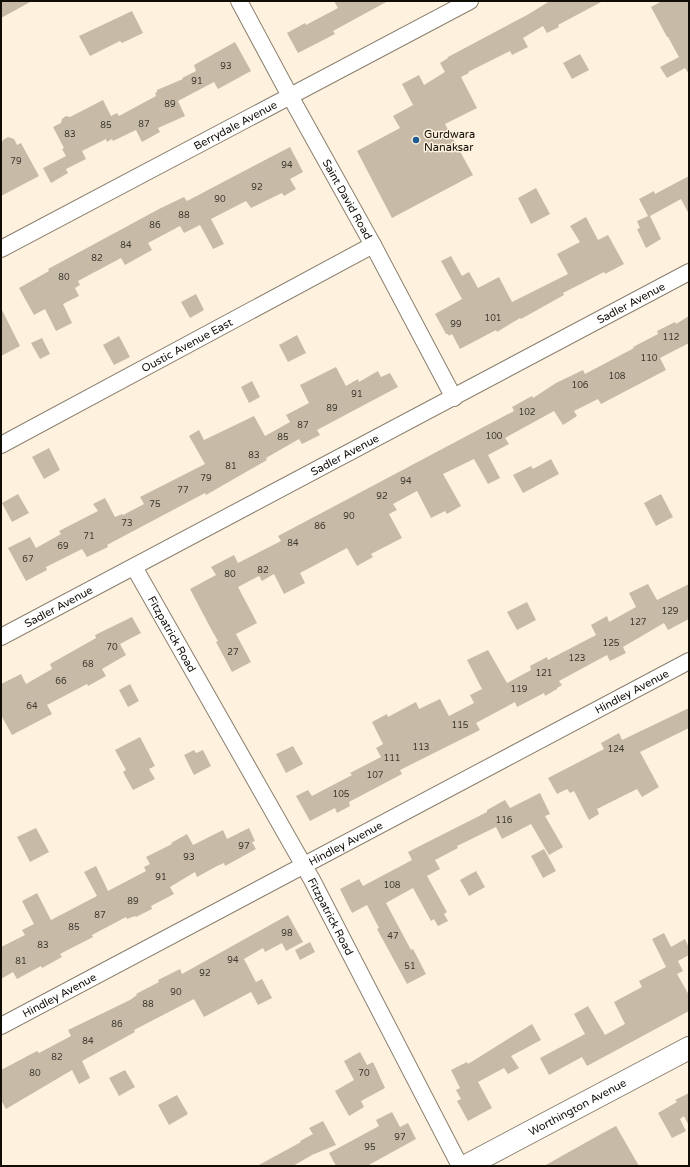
<svg xmlns="http://www.w3.org/2000/svg" width="690" height="1167" font-family="'Varela Round',sans-serif">
  <rect width="100%" height="100%" fill="#fef2de"/>
  <path fill="#c7bba8" d="M1,1H32L1,18Z
    M334,1H388L333,31L335,34L298,53L287,33L305,23L306,25L338,8Z
    M550,1H603L558,25L559,27L547,33L543,26L523,38L528,47L512,55L510,51L468,72L469,73L461,77L477,108L445,124L473,175L392,218L357,151L400,128L393,116L413,105L402,84L419,75L424,85L445,72L440,63L448,58V57L527,15Z
    M662,1H689V74L685,68L667,78L660,67L679,57L668,37H667L651,7Z
    M132,11L143,33L122,43L120,41L90,56L79,36Z
    M235,42L251,71L218,89L214,82L178,101L185,116L158,128L160,132L142,142L136,130L113,141L112,139L107,142L106,139L82,151L86,159L66,169L68,173L51,183L43,168L66,156L62,149L64,148L53,127L61,123L62,119L66,116L70,117L103,100L111,116L117,113L119,116L156,96L155,93L157,92V90L183,79L182,78L196,71L194,65Z
    M580,54L589,70L572,79L563,63Z
    M8,137L14,139L17,145L21,143L39,176L1,196V145L3,140Z
    M290,147L303,172L290,179L296,189L284,196L282,193L251,208L246,201L211,219L224,244L213,249L200,225L184,233L180,226L148,243L152,250L125,265L121,258L78,281L80,285L75,288L79,296L63,304L72,323L56,331L45,309L34,315L19,288L49,271L48,269L159,209L184,197L187,201Z
    M689,176V214L681,199L650,216L661,239L646,248L637,229L640,228L637,221L648,216L639,199L654,191L655,194Z
    M536,188L550,214L531,224L518,198Z
    M586,217L598,240L608,235L624,264L605,274L604,272L563,293L564,295L521,319L520,318L497,332L496,330L460,349L452,334L449,336L448,334H446L435,314L462,299L441,261L451,256L462,276L469,272L478,288L499,277L512,302L568,274L557,254L580,242L570,226Z
    M196,294L204,310L190,318L181,302Z
    M1,308L20,346L1,356Z
    M689,316V343L660,358L666,370L601,404L598,399L574,411L577,416L563,425L554,411L505,438L509,444L488,455L500,478L488,484L474,459L443,474L461,506L447,514L445,511L431,518L417,491L393,504L397,510L389,514L402,538L371,554L373,557L357,566L347,548L300,573L305,583L284,594L274,574L262,581L259,576L238,587L257,623L236,634L251,662L232,672L216,642L218,641L211,629L190,589L216,575L211,567L234,555L238,563L281,541L278,536L514,411L512,407L532,396L533,398L556,383L583,370L585,374L634,348L633,347L658,334L657,331L675,322L676,324Z
    M297,335L306,353L288,362L279,345Z
    M119,336L130,357L114,365L103,345Z
    M42,338L50,354L40,359L31,343Z
    M336,367L346,386L358,379L359,382L378,371L381,377L390,373L398,387L317,430L320,435L302,444L299,439L266,458L267,460L206,495L205,493L107,545L108,547L87,557L82,549L46,567L47,570L26,581L8,548L30,537L36,548L61,534L59,531L98,511L93,504L105,498L115,517L122,514L123,515L144,504L140,497L205,464L189,436L199,430L204,440L254,416L265,436L290,422L286,415L309,403L300,385Z
    M252,381L260,397L249,403L241,387Z
    M49,448L60,470L44,479L32,457Z
    M551,459L559,474L523,493L513,475L531,466L533,469Z
    M18,494L29,513L12,522L2,503Z
    M661,494L673,517L656,526L644,503Z
    M648,584L657,600L689,584V619L668,630L664,623L623,647L626,653L610,661L607,655L559,681L562,685L557,688V689L545,696L544,693L517,707L515,702L476,723L480,730L400,770L402,774L349,802L350,806L337,813L335,808L310,821L296,796L308,790L312,796L352,775L350,773L381,757L376,748L383,744L372,722L387,714L388,717L416,702L419,709L440,699L449,716L474,703L470,695L482,689L467,660L488,650L507,683L531,670L530,666L547,657L548,660L596,635L591,625L607,616L609,622L636,607L629,593Z
    M527,602L536,620L517,630L507,612Z
    M132,617L141,633L120,644L126,655L102,669L106,676L88,686L87,684L47,705L52,714L12,735L1,715V684L21,674L26,684L52,669L50,664L96,638L95,635Z
    M130,684L139,701L128,707L119,690Z
    M689,708V728L640,752L659,787L642,797L637,789L597,809L599,814L589,820L574,791L570,793L567,789L557,794L548,778L604,749L601,743L619,733L622,740Z
    M140,737L155,766L149,769L155,779L133,790L123,772L126,770L115,750Z
    M293,746L303,764L286,773L276,754Z
    M194,750L196,753L203,750L211,766L194,775L184,755Z
    M540,793L550,814L545,816L563,847L549,855L531,824L502,839L496,827L457,846L458,848L435,860L440,869L427,876L447,912L444,914L448,921L438,926L434,919L431,921L413,888L386,903L411,950L413,949L426,974L407,984L377,929L379,928L367,905L352,913L340,889L359,879L363,886L412,860L408,852L487,812V810L505,800L510,808Z
    M36,828L49,852L30,862L17,837Z
    M249,828L255,841L252,842L256,849L225,866L224,863L217,866L197,877L195,872L170,887L174,894L151,906L152,909L136,917L135,916L127,919L126,917L92,935L93,937L60,954L62,957L42,968L41,966L17,979L13,972L1,979V947L25,935L22,930L34,924L22,901L37,893L51,920L97,896L84,872L96,866L108,891L146,871L144,867L150,864L146,857L172,844L171,843L187,834L193,845L223,830L227,839Z
    M544,849L556,871L543,878L531,856Z
    M476,871L485,887L469,896L460,880Z
    M288,915L303,942L286,951L282,943L265,952L263,948L244,959L256,982L262,979L272,998L258,1005L251,992L204,1017L194,999L134,1030L135,1032L82,1061L90,1078L79,1084L72,1070L6,1109L1,1100V1070L37,1051L39,1053L71,1036L68,1030L130,1000L137,995L136,994L159,982L158,980L180,969L182,974Z
    M664,933L671,947L685,939L689,948V955L678,961L683,971L677,974L689,995V1011L587,1066L582,1057L549,1075L540,1058L585,1034L574,1014L588,1006L605,1035L625,1024L614,1002L642,987L639,981L666,967L652,939Z
    M310,942L315,952L300,960L295,950Z
    M532,1024L541,1040L511,1056L519,1068L508,1074L504,1068L478,1082L492,1108L468,1121L457,1101L461,1099L456,1090L460,1088L451,1070L467,1062L468,1064Z
    M360,1052L367,1065L373,1062L385,1088L361,1101L364,1107L349,1116L335,1091L354,1080L344,1061Z
    M125,1070L135,1087L119,1096L109,1078Z
    M689,1093V1126L684,1116L680,1119L686,1131L672,1138L658,1113L677,1102L675,1100Z
    M177,1095L188,1114L169,1125L158,1105Z
    M392,1112L400,1127L408,1123L416,1139L367,1166H336L329,1153L379,1126L376,1120Z
    M323,1121L336,1145L312,1155L293,1166H257L301,1142L300,1141L313,1134L309,1128Z
    M616,1126L639,1166H544L601,1134Z"/>
  <g fill="none" stroke-linecap="round" stroke-linejoin="round">
    <defs>
      <g id="street">
        <path id="s1" d="M239,1L290,96L373,245L454,398"/>
        <path id="s2" d="M1,249L470,1"/>
        <path id="s3" d="M1,445L373,245"/>
        <path id="s4" d="M134,567L312,880L460,1166"/>
        <path id="s5" d="M1,637L689,272"/>
        <path id="s6" d="M1,1026L689,661"/>
      </g>
      <g id="secondary">
        <path id="s7" d="M466,1166L689,1048"/>
      </g>
    </defs>
    <use href="#street" stroke="#8a7f6e" stroke-width="18"/>
    <use href="#secondary" stroke="#8a7f6e" stroke-width="24"/>
    <use href="#street" stroke="#fff" stroke-width="16"/>
    <use href="#secondary" stroke="#fff" stroke-width="22"/>
  </g>
  <circle fill="#1e5c93" stroke="#fef2de" stroke-width="1.5" cx="416" cy="140" r="4"/>
  <g text-anchor="middle" dominant-baseline="central" stroke-width="3" stroke-linejoin="round" paint-order="stroke">
    <g font-size="9" fill="#3e382f">
      <text x="226" y="66">93</text>
      <text x="197" y="81">91</text>
      <text x="170" y="104">89</text>
      <text x="144" y="124">87</text>
      <text x="106" y="125">85</text>
      <text x="70" y="134">83</text>
      <text x="16" y="161">79</text>
      <text x="287" y="165">94</text>
      <text x="257" y="187">92</text>
      <text x="220" y="199">90</text>
      <text x="184" y="215">88</text>
      <text x="155" y="225">86</text>
      <text x="126" y="245">84</text>
      <text x="97" y="258">82</text>
      <text x="64" y="277">80</text>
      <text x="493" y="318">101</text>
      <text x="456" y="324">99</text>
      <text x="671" y="337">112</text>
      <text x="649" y="358">110</text>
      <text x="617" y="376">108</text>
      <text x="580" y="385">106</text>
      <text x="357" y="394">91</text>
      <text x="332" y="408">89</text>
      <text x="527" y="412">102</text>
      <text x="303" y="425">87</text>
      <text x="494" y="436">100</text>
      <text x="283" y="437">85</text>
      <text x="254" y="455">83</text>
      <text x="231" y="466">81</text>
      <text x="206" y="478">79</text>
      <text x="406" y="481">94</text>
      <text x="183" y="490">77</text>
      <text x="382" y="496">92</text>
      <text x="155" y="504">75</text>
      <text x="349" y="516">90</text>
      <text x="127" y="523">73</text>
      <text x="320" y="526">86</text>
      <text x="89" y="536">71</text>
      <text x="293" y="543">84</text>
      <text x="63" y="546">69</text>
      <text x="28" y="559">67</text>
      <text x="263" y="570">82</text>
      <text x="230" y="574">80</text>
      <text x="670" y="611">129</text>
      <text x="638" y="622">127</text>
      <text x="611" y="643">125</text>
      <text x="112" y="647">70</text>
      <text x="233" y="652">27</text>
      <text x="577" y="658">123</text>
      <text x="88" y="664">68</text>
      <text x="544" y="673">121</text>
      <text x="61" y="681">66</text>
      <text x="519" y="689">119</text>
      <text x="32" y="706">64</text>
      <text x="460" y="725">115</text>
      <text x="421" y="747">113</text>
      <text x="616" y="749">124</text>
      <text x="392" y="758">111</text>
      <text x="375" y="775">107</text>
      <text x="341" y="794">105</text>
      <text x="504" y="820">116</text>
      <text x="244" y="846">97</text>
      <text x="189" y="857">93</text>
      <text x="161" y="877">91</text>
      <text x="392" y="885">108</text>
      <text x="133" y="901">89</text>
      <text x="100" y="915">87</text>
      <text x="74" y="927">85</text>
      <text x="287" y="933">98</text>
      <text x="393" y="936">47</text>
      <text x="43" y="945">83</text>
      <text x="233" y="960">94</text>
      <text x="21" y="961">81</text>
      <text x="410" y="966">51</text>
      <text x="205" y="973">92</text>
      <text x="176" y="992">90</text>
      <text x="148" y="1004">88</text>
      <text x="117" y="1024">86</text>
      <text x="88" y="1041">84</text>
      <text x="57" y="1057">82</text>
      <text x="35" y="1073">80</text>
      <text x="364" y="1073">70</text>
      <text x="400" y="1137">97</text>
      <text x="370" y="1147">95</text>
    </g>
    <g font-size="11" fill="#110d07" stroke="#fef2de">
      <text stroke="none"><textPath href="#s2" startOffset="265">Berrydale Avenue</textPath></text>
      <text stroke="none"><textPath href="#s1" startOffset="226">Saint David Road</textPath></text>
      <text stroke="none"><textPath href="#s5" startOffset="713">Sadler Avenue</textPath></text>
      <text stroke="none"><textPath href="#s3" startOffset="211">Oustic Avenue East</textPath></text>
      <text stroke="none"><textPath href="#s5" startOffset="389">Sadler Avenue</textPath></text>
      <text stroke="none"><textPath href="#s5" startOffset="65">Sadler Avenue</textPath></text>
      <text stroke="none"><textPath href="#s4" startOffset="77">Fitzpatrick Road</textPath></text>
      <text stroke="none"><textPath href="#s6" startOffset="714">Hindley Avenue</textPath></text>
      <text stroke="none"><textPath href="#s6" startOffset="390">Hindley Avenue</textPath></text>
      <text stroke="none"><textPath href="#s4" startOffset="401">Fitzpatrick Road</textPath></text>
      <text stroke="none"><textPath href="#s6" startOffset="66">Hindley Avenue</textPath></text>
      <text stroke="none"><textPath href="#s7" startOffset="126">Worthington Avenue</textPath></text>
    </g>
    <g font-size="11" fill="#110d07" stroke="#fef2de" text-anchor="start">
      <text x="424" y="134">Gurdwara<tspan x="424" dy="13">Nanaksar</tspan></text>
    </g>
  </g>
  <rect width="690" height="1167" fill="none" stroke="#110d07" stroke-width="4"/>
</svg>
